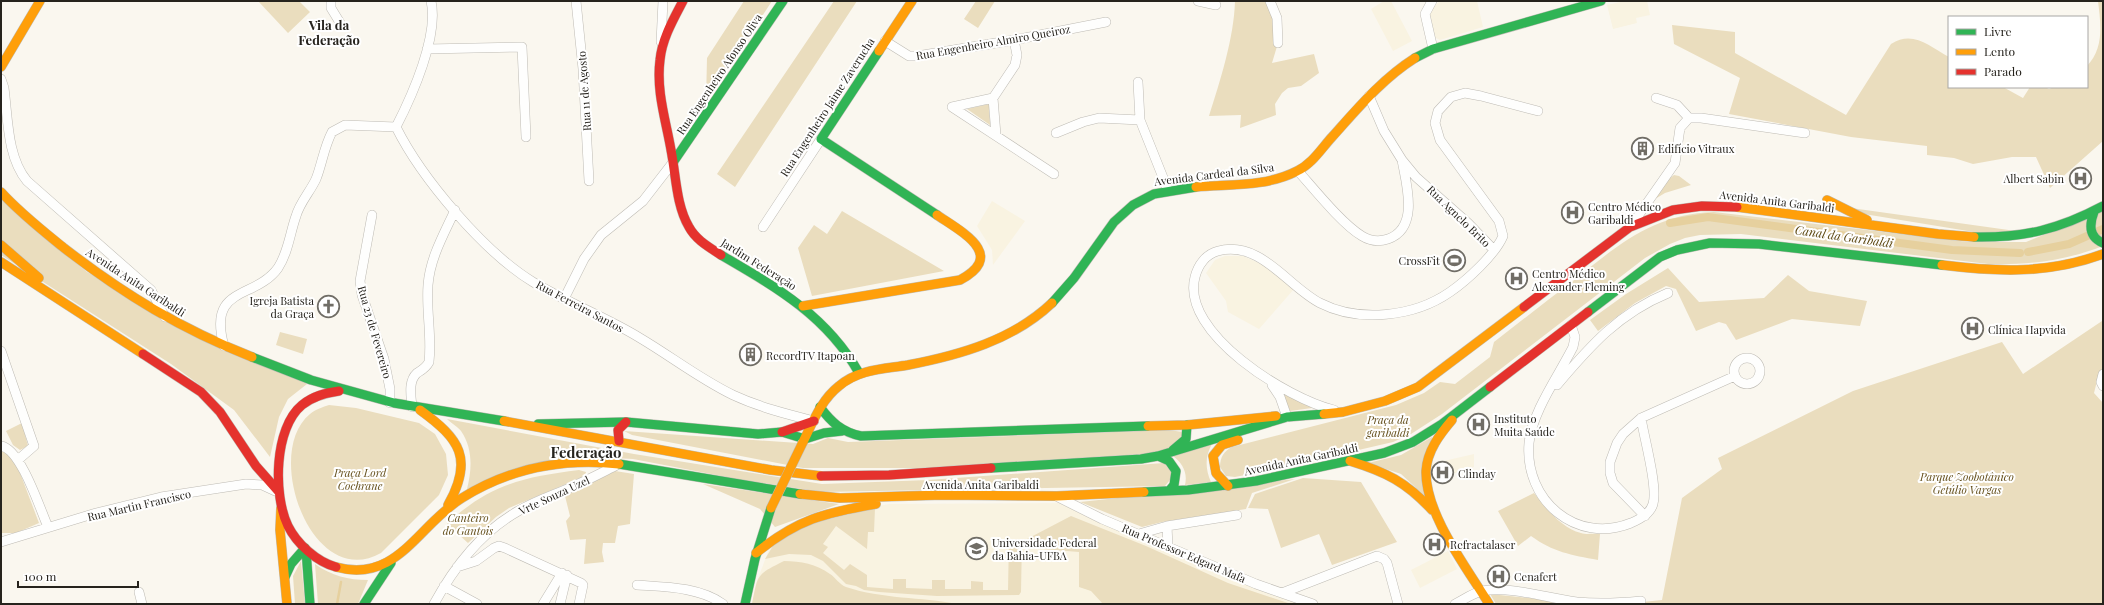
<svg xmlns="http://www.w3.org/2000/svg" width="2104" height="605" font-family="'Playfair Display',serif">
  <rect width="100%" height="100%" fill="#faf7ef"/>
  <path fill="#f9f3e1" d="M1384,1H1391L1412,41L1393,51L1371,9Z
    M1440,1H1477L1483,27L1440,40L1436,38L1432,35L1427,19L1431,9Z
    M1625,1H1647L1650,15L1636,18L1637,23L1613,29L1607,5Z
    M992,201L1025,221L993,265L992,250L977,226Z
    M1225,256H1243L1268,267L1294,289L1259,329L1228,312L1226,301L1206,273L1215,260Z
    M1474,454V467L1434,480L1431,464Z
    M1076,503L1302,598L1322,604H752L757,581L774,536L807,520L889,504Z
    M1448,551L1457,569L1420,588L1411,570Z"/>
  <path fill="#eaddbe" d="M258,1H299L310,12L288,33Z
    M744,1H772L706,101L707,58Z
    M834,1H857L735,187L717,174Z
    M976,1H995L978,28L964,19Z
    M1235,1H1269L1278,43L1272,63L1314,54L1319,73L1301,86L1288,88L1282,93L1275,104L1276,115L1240,128L1241,115L1209,116C1220,81 1234,38 1235,1Z
    M2098,1H2103V141L2050,188L2036,157H2012L1973,164L1954,158L1927,155V146L1851,137L1729,114L1740,78L1674,44L1672,25L1735,32V53L1846,115L1891,44C1913,30 1929,46 1949,57V87H2003L2023,98L2030,87H2045L2049,89L2054,87H2087V66C2104,48 2101,25 2098,1Z
    M989,104L990,125L967,109Z
    M1674,175L1679,176L1691,185L1665,193L1655,199L1669,179Z
    M1,199L87,272L307,384L288,399L279,417L270,457L234,410L171,364L1,255Z
    M1851,208L2023,232H1974L1864,214Z
    M842,211L944,271L812,296L798,248L814,225L827,234Z
    M2103,211V246C2064,261 2030,265 1988,264L1741,234L1700,235L1685,238L1670,244L1645,258L1442,414L1411,434L1393,442L1281,468L1235,477L1226,476L1220,467C1220,457 1224,451 1232,447L1396,405L1424,393L1440,382L1455,384L1490,357L1494,342C1520,322 1546,301 1573,281C1618,245 1653,214 1714,212L1969,242H2026Z
    M1668,268L1699,302L1764,298L1788,275L1809,291L1867,301L1860,326L1792,319L1736,340L1726,324L1719,322L1696,331L1676,289L1666,286L1635,303L1598,331L1590,320L1626,294Z
    M2102,321L2103,367L2098,377L2094,393L2103,403V604H1623L1662,600L1682,498L1722,469L1718,458L1853,391L2002,342L2023,374Z
    M280,332L307,339L303,354L276,345Z
    M1281,391L1312,408L1290,411Z
    M329,405L356,408L419,423L435,434L446,454L448,475L439,495L381,553C312,592 262,453 310,414C316,409 323,407 329,405Z
    M447,419L634,454L822,484L928,480L1164,463L1174,475L1165,486L821,492L737,479L633,459L573,456L467,489C472,470 473,448 461,431C458,427 451,423 447,419Z
    M22,423L28,446L20,450L13,445L6,431Z
    M1168,430L1183,432L1185,440L1159,453L917,468H803L632,435L624,431L813,444L828,438L848,442Z
    M1432,437L1427,498L1401,474L1368,463L1401,455Z
    M1212,444C1205,456 1205,469 1211,482L1185,485C1188,472 1182,463 1173,456Z
    M4,451L14,457L39,523L16,533H1V452Z
    M579,470L586,472L585,476L509,508L496,517L468,543L447,524C489,484 524,477 579,470Z
    M615,471L634,474L630,524L618,526L615,543H603L602,552L604,562L584,564L586,539L570,540L566,521L570,516L565,496Z
    M1303,478L1361,482L1397,542L1332,565L1319,534L1281,548L1268,509L1248,508L1255,494Z
    M1295,479L1252,493L1246,509L1162,522L1142,527L1080,502Z
    M703,484L839,504L775,527L760,509Z
    M1534,493C1546,508 1561,528 1581,533C1587,535 1594,533 1600,534L1598,560C1571,555 1553,552 1531,536L1518,546L1498,511Z
    M875,508L874,532H868L867,549L836,526L823,544L828,547L823,553L844,570L850,564L867,575V587L893,589V579H906V588L932,589V580H945V589H971V581L983,582V590H1008L1009,539H1022L1021,592L1019,595L937,596L879,592L864,590L856,586L846,584L823,561L811,555L789,554L765,559L779,536L799,526Z
    M1071,516L1146,546L1228,583L1291,604H1103L1091,591L1079,587V552L1031,548L1027,539Z
    M301,561L305,604H295L293,576Z
    M784,561C801,561 816,564 830,574C835,577 840,585 846,587C882,599 921,597 957,604H752C758,574 756,575 784,561Z
    M315,564C332,576 348,580 368,580L358,604H318Z
    M1490,594L1584,604H1587H1496Z"/>
  <g fill="none" stroke-linecap="round" stroke-linejoin="round">
    <path stroke="#e6d09e" stroke-width="2.5" d="M337,604L341,582"/>
    <path stroke="#e6d09e" stroke-width="8" d="M1670,223L1708,217L1952,250L2020,253
      M2028,252L2069,244L2103,229"/>
    <defs>
      <path id="street" d="M331,1V8L342,26
        M576,1L583,69L589,181
        M1198,1L1216,5
        M1270,1L1277,18L1278,43
        M1432,1L1425,14L1433,49
        M1014,40L1017,55L1015,65L993,98L952,107L1054,174
        M885,41L909,56H917L1014,40L1106,22
        M661,42L663,1
        M427,49L522,47L526,137
        M1,79L4,88C8,118 7,157 27,181L143,283L151,290L165,317
        M1138,82L1140,120L1168,190
        M1369,96L1384,131L1402,160L1416,177L1468,223L1494,250
        M993,98L996,135
        M1656,98L1677,105L1689,118
        M396,127C422,179 484,252 533,282C568,303 606,317 640,338C672,357 700,379 733,395C759,407 786,414 814,421
        M396,127C412,96 439,36 431,1
        M1056,133L1083,122L1099,118L1140,120
        M1298,171C1314,189 1342,224 1362,236C1370,241 1379,242 1388,239C1420,228 1406,183 1402,160
        M372,215L360,281L362,295L384,359L390,389V403
        M1631,226L1675,163L1680,128L1689,118H1701L1805,133
        M763,227L821,139
        M564,299L584,259L601,235L643,201L674,161
        M1571,325L1575,337L1573,347C1559,375 1532,412 1529,443C1524,500 1576,545 1631,523C1640,519 1650,514 1653,504C1658,487 1644,437 1641,418
        M224,346C207,285 255,300 278,268C288,253 290,233 296,216C300,202 310,192 316,179C322,164 324,147 332,132L345,125L396,127
        M1,351L34,446L19,459
        M1734 371a13 13 0 1 1 26 0a13 13 0 1 1-26 0Z
        M2103,374L2101,382L2103,386
        M1272,385L1280,397L1287,417
        M1557,385C1590,346 1619,313 1668,293
        M412,407C411,396 408,381 417,373C422,370 426,368 429,362C432,337 426,310 428,285C430,258 444,234 455,210
        M1334,410C1288,399 1180,333 1195,277C1198,265 1206,254 1218,251C1261,240 1287,286 1320,303C1359,323 1414,317 1450,292C1466,281 1495,255 1503,236L1499,221L1440,140L1435,123L1438,111L1451,97L1465,93L1481,96L1538,111
        M1,446C21,449 40,509 48,527
        M1058,497L1102,519L1256,584L1313,604
        M1645,516L1613,483L1610,473V462L1617,443L1623,434L1641,418L1735,376
        M1167,526L1168,547
        M1139,534L1167,526L1237,515
        M1,542L96,513L161,497L246,484L262,485L275,491
        M457,567L476,561L494,548L499,546L505,548L581,583L583,585L579,604
        M637,585C666,587 699,587 723,604
        M444,586L477,604
        M139,592L142,604
        M1282,593L1377,556L1384,559L1387,563L1398,604
        M434,604C454,567 482,531 520,510C537,500 557,494 576,485C590,479 603,472 617,465
        M543,604L562,573
        M560,604L567,575
        M1455,604C1463,600 1473,593 1482,591C1513,586 1546,598 1577,602C1598,604 1620,603 1641,601"/>
      <path id="fast" d="M879,51L821,139L937,215
        M1415,58L1433,49L1601,1
        M674,161L783,1
        M2094,212C2089,225 2089,237 2103,243
        M1974,237C2024,238 2060,229 2103,206
        M721,255C776,287 827,316 859,373
        M1052,303L1074,278L1114,222L1133,205L1154,194L1196,187
        M1588,312L1660,257L1677,250L1710,243L1759,244L1942,265
        M252,357L311,380L394,403L504,421
        M820,407C831,422 842,432 861,436L1148,426
        M538,424L626,422L758,434L782,432L805,439L824,433L842,431
        M1173,450L1186,439L1187,425
        M1158,456L1169,461L1176,471L1174,485L1169,491
        M619,464L800,494
        M991,468L1141,459L1158,456L1287,417L1324,414
        M1144,492L1188,490L1256,481L1384,453L1413,442L1442,424L1490,387
        M306,550L310,604
        M285,577L291,564L305,548
        M364,604L391,563
        M745,604L755,559L771,508"/>
      <path id="slow" d="M879,51L912,1
        M1,67L40,1
        M1196,187C1230,184 1266,187 1297,171C1312,164 1321,149 1332,137C1358,108 1382,79 1415,58
        M1,192C20,213 42,230 64,248C125,295 181,329 252,357
        M1827,200L1867,220
        M1737,207L1938,234L1974,237
        M1,245L39,278
        M1,262L143,354
        M1942,265C1999,272 2048,274 2103,254
        M803,306L960,280C1007,255 962,232 937,215
        M420,410C460,439 474,459 448,505
        M1324,414L1343,412L1385,401L1418,387L1524,307
        M1452,420C1440,434 1427,451 1426,471C1425,514 1467,568 1489,604
        M504,421L771,470L821,476
        M1148,426L1187,425L1276,416
        M803,442C813,422 821,400 839,386C859,369 884,369 908,365C960,355 1013,340 1052,303
        M1350,461C1386,472 1406,482 1432,510
        M1228,486L1216,473L1213,456L1222,445L1238,440
        M800,494L840,498L943,495L1057,496L1144,492
        M281,508L280,530L287,604
        M756,553C798,519 824,513 876,504
        M336,567C397,584 418,525 462,498C510,468 563,458 619,464"/>
      <path id="jam" d="M683,1C673,20 662,39 660,60C656,91 666,121 671,150C676,175 676,205 689,227C696,240 709,247 721,255
        M1524,307L1630,227L1673,210L1702,206L1737,207
        M143,354L201,392L220,412L256,466L279,492
        M1490,387L1588,312
        M782,432L814,421
        M619,441L618,430L626,422
        M821,476L889,475L991,468
        M336,567C317,562 297,544 288,526C273,495 274,428 302,405C313,396 325,393 339,391"/>
    </defs>
    <use href="#street" stroke="#bebbb4" stroke-width="10"/>
    <use href="#fast" stroke="#bebbb4" stroke-width="10"/>
    <use href="#slow" stroke="#bebbb4" stroke-width="10"/>
    <use href="#jam" stroke="#bebbb4" stroke-width="10"/>
    <use href="#street" stroke="#fefefd" stroke-width="9"/>
    <use href="#fast" stroke="#30b455" stroke-width="9"/>
    <use href="#slow" stroke="#ff9f0a" stroke-width="9"/>
    <use href="#jam" stroke="#e5322d" stroke-width="9"/>
    <defs>
      <path id="slow-bridge" d="M771,508L803,442"/>
    </defs>
    <use href="#slow-bridge" stroke="#bebbb4" stroke-width="10" stroke-linecap="butt"/>
    <use href="#slow-bridge" stroke="#ff9f0a" stroke-width="9"/>
  </g>
  <defs>
    <symbol id="building-ring" viewBox="-11 -11 22 22"><circle r="9.5" fill="#fff" stroke="#706d66" stroke-width="1.5"/><path d="M-4-6H4V6H1V3H-1V6H-4ZM-2.5-4.3h1.7v1.8h-1.7ZM.8-4.3h1.7v1.8H.8ZM-2.5-1h1.7V.8h-1.7ZM.8-1h1.7V.8H.8Z" fill="#706d66"/></symbol>
    <symbol id="hospital-ring" viewBox="-11 -11 22 22"><circle r="9.5" fill="#fff" stroke="#706d66" stroke-width="1.5"/><path d="M-5-5h3v3.5h4V-5h3V5h-3V1.5h-4V5h-3Z" fill="#706d66"/></symbol>
    <symbol id="stadium-ring" viewBox="-11 -11 22 22"><circle r="9.5" fill="#fff" stroke="#706d66" stroke-width="1.5"/><path d="M0-5a6.5 5 0 1 0 0 10a6.5 5 0 1 0 0-10ZM-3.5-1.8h7v3.6h-7Z" fill="#706d66"/></symbol>
    <symbol id="church-ring" viewBox="-11 -11 22 22"><circle r="9.5" fill="#fff" stroke="#706d66" stroke-width="1.5"/><path d="M-1.2-6h2.4v3.5h3.3v2.4h-3.3V6h-2.4V-.1h-3.3v-2.4h3.3Z" fill="#706d66"/></symbol>
    <symbol id="university-ring" viewBox="-11 -11 22 22"><circle r="9.5" fill="#fff" stroke="#706d66" stroke-width="1.5"/><path d="M0-5L7-2L0 1L-7-2ZM-4 1L0 2.5L4 1V4Q0 6-4 4Z" fill="#706d66"/></symbol>
  </defs>
  <g fill-rule="evenodd">
    <use href="#building-ring" x="1630" y="136" width="25" height="25"/>
    <use href="#hospital-ring" x="2068" y="166" width="25" height="25"/>
    <use href="#hospital-ring" x="1560" y="200" width="25" height="25"/>
    <use href="#stadium-ring" x="1442" y="248" width="25" height="25"/>
    <use href="#hospital-ring" x="1504" y="266" width="25" height="25"/>
    <use href="#church-ring" x="316" y="294" width="25" height="25"/>
    <use href="#hospital-ring" x="1960" y="316" width="25" height="25"/>
    <use href="#building-ring" x="738" y="342" width="25" height="25"/>
    <use href="#hospital-ring" x="1466" y="412" width="25" height="25"/>
    <use href="#hospital-ring" x="1430" y="460" width="25" height="25"/>
    <use href="#hospital-ring" x="1422" y="532" width="25" height="25"/>
    <use href="#university-ring" x="964" y="536" width="25" height="25"/>
    <use href="#hospital-ring" x="1486" y="564" width="25" height="25"/>
  </g>
  <g text-anchor="middle" dominant-baseline="central" stroke-width="4" stroke-linejoin="round" paint-order="stroke">
    <g font-size="11" fill="#26231d" stroke="#fff">
      <text transform="translate(993 42) rotate(-10)">Rua Engenheiro Almiro Queiroz</text>
      <text transform="translate(719 74) rotate(-56)">Rua Engenheiro Afonso Oliva</text>
      <text transform="translate(584 91) rotate(-94)">Rua 11 de Agosto</text>
      <text transform="translate(827 107) rotate(-57)">Rua Engenheiro Jaime Zaverucha</text>
      <text transform="translate(1214 174) rotate(-7)">Avenida Cardeal da Silva</text>
      <text transform="translate(1777 201) rotate(7)">Avenida Anita Garibaldi</text>
      <text transform="translate(1459 216) rotate(44)">Rua Agnelo Brito</text>
      <text transform="translate(759 264) rotate(32)">Jardim Federação</text>
      <text transform="translate(136 282) rotate(33)">Avenida Anita Garibaldi</text>
      <text transform="translate(580 306) rotate(28)">Rua Ferreira Santos</text>
      <text transform="translate(375 332) rotate(74)">Rua 23 de Fevereiro</text>
      <text transform="translate(1301 459) rotate(-12)">Avenida Anita Garibaldi</text>
      <text x="981" y="484">Avenida Anita Garibaldi</text>
      <text transform="translate(554 495) rotate(-25)">Vrte Souza Uzel</text>
      <text transform="translate(139 505) rotate(-13)">Rua Martin Francisco</text>
      <text transform="translate(1184 553) rotate(23)">Rua Professor Edgard Mafa</text>
    </g>
    <g font-size="11" fill="#26231d" stroke="#fff" text-anchor="start">
      <text x="1658" y="148">Edifício Vitraux</text>
      <text x="2064" y="178" text-anchor="end">Albert Sabin</text>
      <text x="1588" y="206">Centro Médico<tspan x="1588" dy="13">Garibaldi</tspan></text>
      <text x="1440" y="260" text-anchor="end">CrossFit</text>
      <text x="1532" y="273">Centro Médico<tspan x="1532" dy="13">Alexander Fleming</tspan></text>
      <text x="314" y="300" text-anchor="end">Igreja Batista<tspan x="314" dy="13">da Graça</tspan></text>
      <text x="1988" y="329">Clínica Hapvida</text>
      <text x="766" y="355">RecordTV Itapoan</text>
      <text x="1494" y="418">Instituto<tspan x="1494" dy="13">Muita Saúde</tspan></text>
      <text x="1458" y="473">Clinday</text>
      <text x="992" y="542">Universidade Federal<tspan x="992" dy="13">da Bahia-UFBA</tspan></text>
      <text x="1450" y="544">Refractalaser</text>
      <text x="1514" y="576">Cenafert</text>
    </g>
    <g font-size="11" font-style="italic" fill="#644f1b" stroke="#fff">
      <text x="1388" y="419">Praça da<tspan x="1388" dy="13">garibaldi</tspan></text>
      <text x="360" y="472">Praça Lord<tspan x="360" dy="13">Cochrane</tspan></text>
      <text x="1967" y="476">Parque Zoobotânico<tspan x="1967" dy="13">Getúlio Vargas</tspan></text>
      <text x="468" y="517">Canteiro<tspan x="468" dy="13">do Gantois</tspan></text>
    </g>
    <g font-size="12" font-style="italic" fill="#5b460f" stroke="#fff">
      <text transform="translate(1844 236) rotate(8)">Canal da Garibaldi</text>
    </g>
    <g font-size="13" font-weight="bold" fill="#26231d" stroke="#fff">
      <text x="329" y="24">Vila da<tspan x="329" dy="15">Federação</tspan></text>
    </g>
    <g font-size="15" font-weight="bold" fill="#26231d" stroke="#fff">
      <text x="586" y="452">Federação</text>
    </g>
  </g>
  <rect width="2104" height="605" fill="none" stroke="#26231d" stroke-width="4"/>
  <rect x="1948" y="16" width="140" height="72" fill="#ffffff" stroke="#a8a7a5"/>
  <rect x="1956" y="29" width="20" height="6" fill="#30b455" stroke="#a8a7a5"/>
  <text x="1984" y="36" font-size="12" fill="#26231d">Livre</text>
  <rect x="1956" y="49" width="20" height="6" fill="#ff9f0a" stroke="#a8a7a5"/>
  <text x="1984" y="56" font-size="12" fill="#26231d">Lento</text>
  <rect x="1956" y="69" width="20" height="6" fill="#e5322d" stroke="#a8a7a5"/>
  <text x="1984" y="76" font-size="12" fill="#26231d">Parado</text>
  <path d="M18 581v6h120v-6" fill="none" stroke="#26231d" stroke-width="2"/>
  <text x="24" y="581" font-size="12" fill="#26231d" stroke="#ffffff" stroke-width="3" paint-order="stroke">100 m</text>
</svg>
